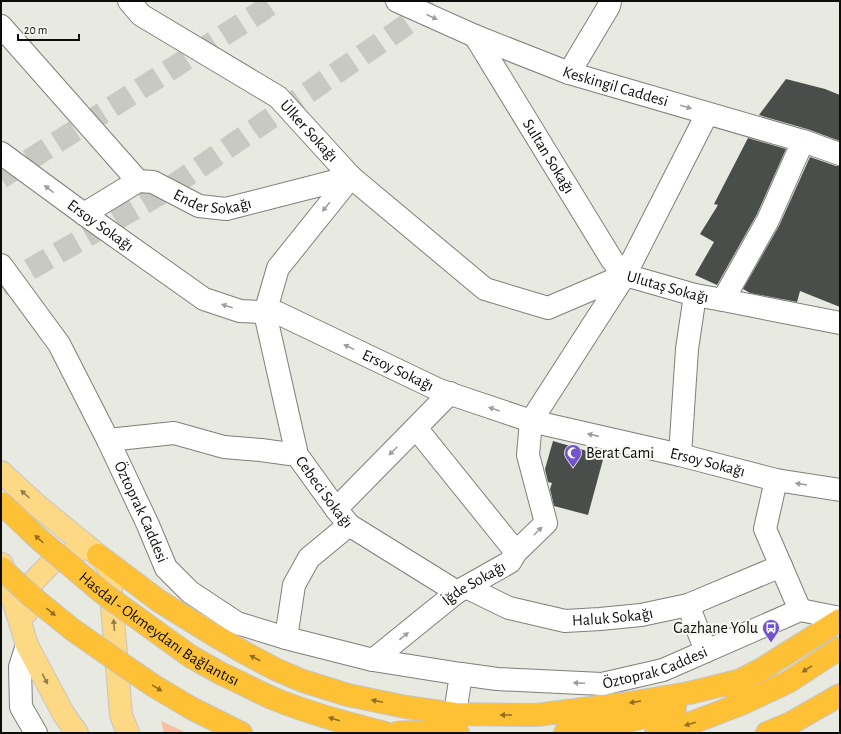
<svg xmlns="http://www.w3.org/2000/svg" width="841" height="734" font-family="'Alegreya Sans',sans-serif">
  <rect width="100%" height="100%" fill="#e8eae2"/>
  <path fill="#f7bea1" d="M161,721L187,733H164Z"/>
  <path fill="#494e4a" d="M786,79L825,89L840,95V141L807,129L759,115Z
    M748,138L786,149L757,214L717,285L695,275L714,242L700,234L718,205L714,204Z
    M810,157L836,166H840V307L800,291L797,302L750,293L743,289L779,226Z
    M553,441L604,456L588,515L554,506L550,489L552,483L548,482L545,469Z"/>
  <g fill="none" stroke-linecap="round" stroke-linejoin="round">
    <path stroke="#c7c9c2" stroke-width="22" stroke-dasharray="22 11" stroke-linecap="butt" d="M1,178L257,14L276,1
      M1,286L162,193L441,1"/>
    <defs>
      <g id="minor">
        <path id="s1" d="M129,1L141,15L278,97L351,177L485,289L548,308L625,275L695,295L723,300L840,323"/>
        <path id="s2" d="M397,1L475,36L569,73L803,141L840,154"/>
        <path d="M1,26L138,181"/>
        <path id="s3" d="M475,36L612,260L625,275"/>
        <path d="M569,73L609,6L610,1"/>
        <path id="s4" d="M1,153L84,214L204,299L240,311L278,313L439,390L531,421L680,455L776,480L840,490"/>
        <path id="s5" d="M351,177L278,268L265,313L297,455L336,509L349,525L457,592"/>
        <path id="s6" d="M84,214L138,181L153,182L199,206L226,209L351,177"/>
        <path id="s7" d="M1,265L59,344L108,440L148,525L166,568L190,592L237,623L286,638L373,660L461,674L455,714"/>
        <path d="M723,300L768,220L803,141"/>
        <path d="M416,428L516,552"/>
        <path d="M108,440L174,433L224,447L261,450L297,455"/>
        <path d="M680,455L687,349L695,295"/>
        <path d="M776,480L765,529L800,610"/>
        <path d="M336,509L450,393"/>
        <path id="s8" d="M466,587L509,608L565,621L600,619L641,615L688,605L781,566"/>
        <path d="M688,605L706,651"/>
        <path d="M286,638L294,585L309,558L349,525"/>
        <path d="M27,645L20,667L21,707L36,733"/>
        <path id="s9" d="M373,660L457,592L510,562L516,552L546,523L528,455L531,421L625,275L707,114"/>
        <path id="s10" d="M461,674L497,679L602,684L663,670L800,610L840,618"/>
      </g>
      <path id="major" d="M1,472L39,507L98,555L107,564L111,576V594L121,715L128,733
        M2,564L27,645L63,713L77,733
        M27,612L32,583L54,560L77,552"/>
      <path id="highway" d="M98,555L159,601L214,635L245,653L275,669L303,681L348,695L406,707L455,714L536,715L623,704L689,693L742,680
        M241,683C251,688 261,693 272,698C308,713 347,723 385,733
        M729,686L762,669L840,620
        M225,725L241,733
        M397,733C417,731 437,732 458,733
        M565,733C602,727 640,720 675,708
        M656,733L694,722L741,704L788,682L840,648
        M767,733L791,723L840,695"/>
    </defs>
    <use href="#minor" stroke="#7e7f79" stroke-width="24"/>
    <use href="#major" stroke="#c5c5c4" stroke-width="24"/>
    <use href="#highway" stroke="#c5c5c4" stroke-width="24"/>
    <use href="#minor" stroke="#fff" stroke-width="22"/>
    <use href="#major" stroke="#fed985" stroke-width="22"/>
    <use href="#highway" stroke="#fec034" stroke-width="22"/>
    <defs>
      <g id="highway-bridge">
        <path id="s11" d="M1,503L40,540L104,594L190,656L220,673L241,683"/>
        <path d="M1,568L31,596L73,630L116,660L154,686L191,708L225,725"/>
      </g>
    </defs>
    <use href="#highway-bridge" stroke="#c5c5c4" stroke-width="24" stroke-linecap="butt"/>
    <use href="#highway-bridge" stroke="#fec034" stroke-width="22"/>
  </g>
  <defs><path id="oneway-solid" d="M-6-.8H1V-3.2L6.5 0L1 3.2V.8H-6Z"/></defs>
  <g fill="#9e9e9d">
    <use href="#oneway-solid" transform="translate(432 17) rotate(24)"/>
    <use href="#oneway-solid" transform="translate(686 107) rotate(16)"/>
    <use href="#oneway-solid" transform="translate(49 189) rotate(-143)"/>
    <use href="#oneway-solid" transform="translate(326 207) rotate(129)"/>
    <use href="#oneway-solid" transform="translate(227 306) rotate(-163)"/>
    <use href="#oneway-solid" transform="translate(349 347) rotate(-154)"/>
    <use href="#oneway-solid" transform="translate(494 409) rotate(-161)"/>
    <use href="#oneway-solid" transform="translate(593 435) rotate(-167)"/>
    <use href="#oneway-solid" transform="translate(393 451) rotate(135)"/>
    <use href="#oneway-solid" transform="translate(801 484) rotate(-171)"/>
    <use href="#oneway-solid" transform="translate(538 531) rotate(-45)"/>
    <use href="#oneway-solid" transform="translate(404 636) rotate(-39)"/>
    <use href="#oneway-solid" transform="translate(579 683) rotate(-178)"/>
  </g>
  <g fill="#917d4e">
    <use href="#oneway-solid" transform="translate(25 494) rotate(-138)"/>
    <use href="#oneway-solid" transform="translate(114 625) rotate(-95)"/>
    <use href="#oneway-solid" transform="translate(45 679) rotate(63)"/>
  </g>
  <g fill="#916f22">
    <use href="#oneway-solid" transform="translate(39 539) rotate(-138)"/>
    <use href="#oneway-solid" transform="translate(51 612) rotate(39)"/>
    <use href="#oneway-solid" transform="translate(255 658) rotate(-153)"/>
    <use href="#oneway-solid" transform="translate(807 669) rotate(148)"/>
    <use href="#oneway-solid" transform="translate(157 688) rotate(32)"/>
    <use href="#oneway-solid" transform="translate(377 701) rotate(-168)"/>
    <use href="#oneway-solid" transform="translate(635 702) rotate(171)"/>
    <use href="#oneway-solid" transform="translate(506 715) rotate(-180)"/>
    <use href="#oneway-solid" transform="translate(334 719) rotate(-162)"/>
    <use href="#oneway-solid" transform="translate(690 724) rotate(164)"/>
  </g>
  <defs>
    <symbol id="mosque-pin" viewBox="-11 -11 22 30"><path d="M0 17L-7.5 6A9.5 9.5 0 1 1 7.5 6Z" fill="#7352cb" stroke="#f5f7f0"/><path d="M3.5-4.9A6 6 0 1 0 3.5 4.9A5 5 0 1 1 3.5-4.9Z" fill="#fff"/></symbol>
    <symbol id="bus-pin" viewBox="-11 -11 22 30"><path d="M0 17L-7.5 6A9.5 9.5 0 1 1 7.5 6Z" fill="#7352cb" stroke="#f5f7f0"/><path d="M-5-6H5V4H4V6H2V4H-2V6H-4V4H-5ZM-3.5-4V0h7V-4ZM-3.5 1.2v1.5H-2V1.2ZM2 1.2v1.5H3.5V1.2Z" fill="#fff"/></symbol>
  </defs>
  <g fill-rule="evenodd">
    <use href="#mosque-pin" x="563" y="443" width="20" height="27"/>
    <use href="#bus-pin" x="761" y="618" width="20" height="27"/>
  </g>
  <g text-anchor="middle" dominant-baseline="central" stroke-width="4" stroke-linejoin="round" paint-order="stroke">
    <g font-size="16" fill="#0c0d0b" stroke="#f5f7f0">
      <text stroke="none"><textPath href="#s2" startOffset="235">Keskingil Caddesi</textPath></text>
      <text stroke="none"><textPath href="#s1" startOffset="224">Ülker Sokağı</textPath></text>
      <text stroke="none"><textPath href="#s3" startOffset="141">Sultan Sokağı</textPath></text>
      <text stroke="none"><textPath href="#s6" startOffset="143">Ender Sokağı</textPath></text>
      <text stroke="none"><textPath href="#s4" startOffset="123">Ersoy Sokağı</textPath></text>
      <text stroke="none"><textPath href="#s1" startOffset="655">Ulutaş Sokağı</textPath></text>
      <text stroke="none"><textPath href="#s4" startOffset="459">Ersoy Sokağı</textPath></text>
      <text stroke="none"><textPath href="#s4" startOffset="783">Ersoy Sokağı</textPath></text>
      <text stroke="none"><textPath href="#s5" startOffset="355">Cebeci Sokağı</textPath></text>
      <text stroke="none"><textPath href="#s7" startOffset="285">Öztoprak Caddesi</textPath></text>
      <text stroke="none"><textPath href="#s9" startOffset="127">İğde Sokağı</textPath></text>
      <text stroke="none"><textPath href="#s8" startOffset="153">Haluk Sokağı</textPath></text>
      <text stroke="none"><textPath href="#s11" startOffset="203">Hasdal - Okmeydanı Bağlantısı</textPath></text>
      <text stroke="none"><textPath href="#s10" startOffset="197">Öztoprak Caddesi</textPath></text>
    </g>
    <g font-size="16" fill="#0c0d0b" stroke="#f5f7f0" text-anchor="start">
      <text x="586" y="453">Berat Cami</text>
      <text x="758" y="628" text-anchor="end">Gazhane Yolu</text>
    </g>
  </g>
  <rect width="841" height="734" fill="none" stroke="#0c0d0b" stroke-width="4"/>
  <path d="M18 34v6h61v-6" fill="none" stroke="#0c0d0b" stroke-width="2"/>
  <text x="24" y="34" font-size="12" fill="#0c0d0b" stroke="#f5f7f0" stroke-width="3" paint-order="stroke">20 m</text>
</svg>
